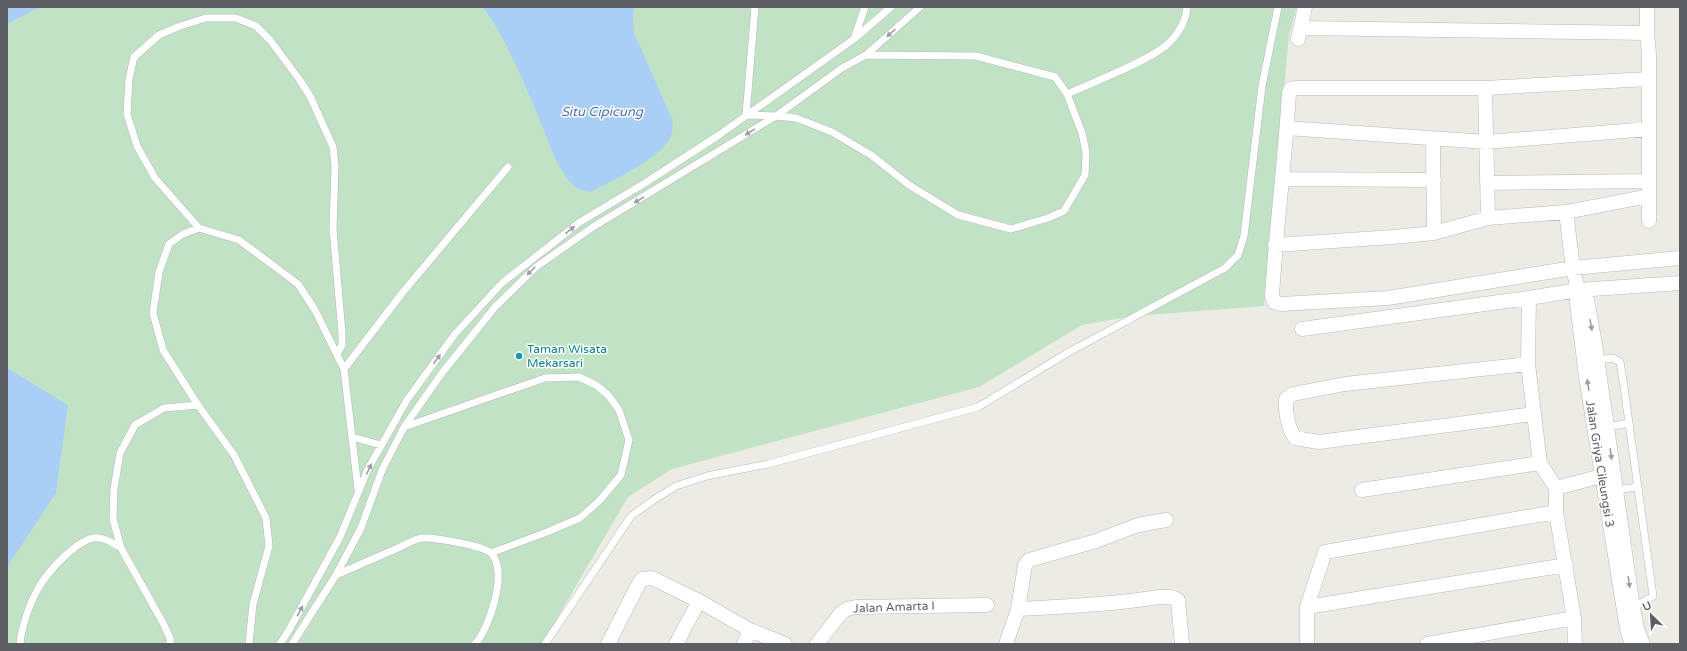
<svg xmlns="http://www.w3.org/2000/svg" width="1687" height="651" font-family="'Varela Round',sans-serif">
  <rect width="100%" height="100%" fill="#edece4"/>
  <path fill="#c2e2c5" d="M7,7H1297L1289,35L1264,306L1134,316L1082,325L979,387L672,469L628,497L542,644H7Z"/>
  <path fill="#a9cff7" d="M7,7H40L7,24Z
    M483,7H635L633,13L634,33L673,121C672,125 673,132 671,136C660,160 614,179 591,192C584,191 577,189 572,184C556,168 547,136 538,116C523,80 506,38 483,7Z
    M7,368L68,405L56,493L7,567Z"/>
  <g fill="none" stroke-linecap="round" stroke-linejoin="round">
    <defs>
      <path id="lane" d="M755,7L746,115L776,116L796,118L832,132L871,155L909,185L958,215L1011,229L1048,218L1064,211L1085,175L1086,152L1082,133L1067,94L1055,77L976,56L866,55
        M854,39L865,7
        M1067,94C1098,80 1132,68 1160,50C1174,41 1186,24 1187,7
        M199,228L155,178L137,146L127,114L129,79L134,57L159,35L180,26L206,18H236L256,26L270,40L299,79L310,96L333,147L335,166L333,229L342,333V345L337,354
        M1597,360L1613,358L1620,362L1624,387L1653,596L1633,608
        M404,427L545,378L579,377L596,385L609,396L619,410L629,440L621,475L600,500L580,518L547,532L491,553
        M1607,427L1629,423
        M352,437L381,445
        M358,489L344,369L403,292L508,167
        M1616,490L1638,487
        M336,575C357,566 377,557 398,548C405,545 415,538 423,538C434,537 484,546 491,553C509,571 489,629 475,644
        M20,644C21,629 30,602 38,589C47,572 75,542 93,538C103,536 113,543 121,548
        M170,644V638L163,623L121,548L113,519L114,489L120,453L135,425L164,408L198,405
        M249,644L253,604L269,546L266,518L234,455L198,405L163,350L153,313L159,272L169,244L183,234L199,228L239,240L298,284L315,310L344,369
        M280,644L289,630L340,537L368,469L407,400L455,334L502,283L580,222L645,183L719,135L854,39L891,7
        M292,644L336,575L361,528L382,470L404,427L442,373L495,307L536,267L593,227L776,116L842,68L866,55L920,7
        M545,644L631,516L655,499L676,486L707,476L768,464L978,407L1069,352L1225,268L1238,255L1244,236L1262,86L1278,7"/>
      <path id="street" d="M1647,7V33L1649,54V221
        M1300,28L1647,33
        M1298,39L1305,7
        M1649,79L1485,88H1295L1291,89L1289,93C1285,161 1276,229 1272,296L1274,302L1281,304L1388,298L1573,268L1680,258
        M1485,88L1488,218
        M1287,128L1486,142L1649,129
        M1433,139L1434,233
        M1283,179L1434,180
        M1487,183L1649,181
        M1566,212L1573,268L1578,290L1577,303L1586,377L1627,629L1632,644
        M1275,245L1393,237L1434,233L1488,218L1566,212L1649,196
        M1578,290L1587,300L1595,344L1633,608L1637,629L1643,644
        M1529,298L1528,364L1540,463L1556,488V512L1574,618L1575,644
        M1302,329L1529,298L1578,290L1680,283
        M1528,364L1345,384L1293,394L1286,399C1285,411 1288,428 1295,438L1319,442L1534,414
        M1556,488L1602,476
        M1362,490L1540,463
        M1307,607L1566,565
        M1018,609C1061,607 1103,605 1145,599C1154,598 1169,594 1178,600L1182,644
        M608,644L637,587L642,579L652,578L699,601L750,630L785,644
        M676,644L699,601
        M744,644L750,630
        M817,644L841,613L847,609L856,607L987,605
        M1006,644L1018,609L1025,565L1029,560L1096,541L1138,525L1166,520
        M1307,644V607L1325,552L1556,512
        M1427,644L1574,618"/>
    </defs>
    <use href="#lane" stroke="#b6b8bc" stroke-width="8"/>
    <use href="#street" stroke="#b6b8bc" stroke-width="15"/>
    <use href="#lane" stroke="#fff" stroke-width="7"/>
    <use href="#street" stroke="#fff" stroke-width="14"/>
  </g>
  <defs><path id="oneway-solid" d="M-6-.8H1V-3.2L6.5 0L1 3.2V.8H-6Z"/></defs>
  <g fill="#9d9ea1">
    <use href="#oneway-solid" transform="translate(891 33) rotate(138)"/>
    <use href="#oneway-solid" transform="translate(750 132) rotate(148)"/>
    <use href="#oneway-solid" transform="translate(639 200) rotate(149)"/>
    <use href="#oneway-solid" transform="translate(570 230) rotate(-38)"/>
    <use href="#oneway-solid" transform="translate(531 271) rotate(135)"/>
    <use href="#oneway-solid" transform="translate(1591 325) rotate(80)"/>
    <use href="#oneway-solid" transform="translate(437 359) rotate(-54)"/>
    <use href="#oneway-solid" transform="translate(1588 385) rotate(-99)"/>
    <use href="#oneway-solid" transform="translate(1611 454) rotate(82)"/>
    <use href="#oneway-solid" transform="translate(369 469) rotate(-65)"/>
    <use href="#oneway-solid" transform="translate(1629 582) rotate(82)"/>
    <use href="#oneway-solid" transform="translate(300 611) rotate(-61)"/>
  </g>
  <circle fill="#0f9aa8" stroke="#fff" stroke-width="1.5" cx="519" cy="356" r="4"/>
  <g text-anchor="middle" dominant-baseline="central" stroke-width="3" stroke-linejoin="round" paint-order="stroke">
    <g font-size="12" fill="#0d838f" stroke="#fff" text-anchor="start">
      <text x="527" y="349">Taman Wisata<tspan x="527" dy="14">Mekarsari</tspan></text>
    </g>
    <g font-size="12" fill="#5c5e63" stroke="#fff">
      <text transform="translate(1600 464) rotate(81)">Jalan Griya Cileungsi 3</text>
      <text transform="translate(894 607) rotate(-2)">Jalan Amarta I</text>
    </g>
    <g font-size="13" font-style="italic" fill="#4b74b0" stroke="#fff">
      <text x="602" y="112">Situ Cipicung</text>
    </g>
  </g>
  <rect width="1687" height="651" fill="none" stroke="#5c5e63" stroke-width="16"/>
  <g transform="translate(1651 615) rotate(335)" stroke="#ffffff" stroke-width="3" paint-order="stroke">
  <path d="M0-3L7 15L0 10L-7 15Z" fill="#5c5e63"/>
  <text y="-6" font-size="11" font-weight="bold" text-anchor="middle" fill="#5c5e63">U</text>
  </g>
</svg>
